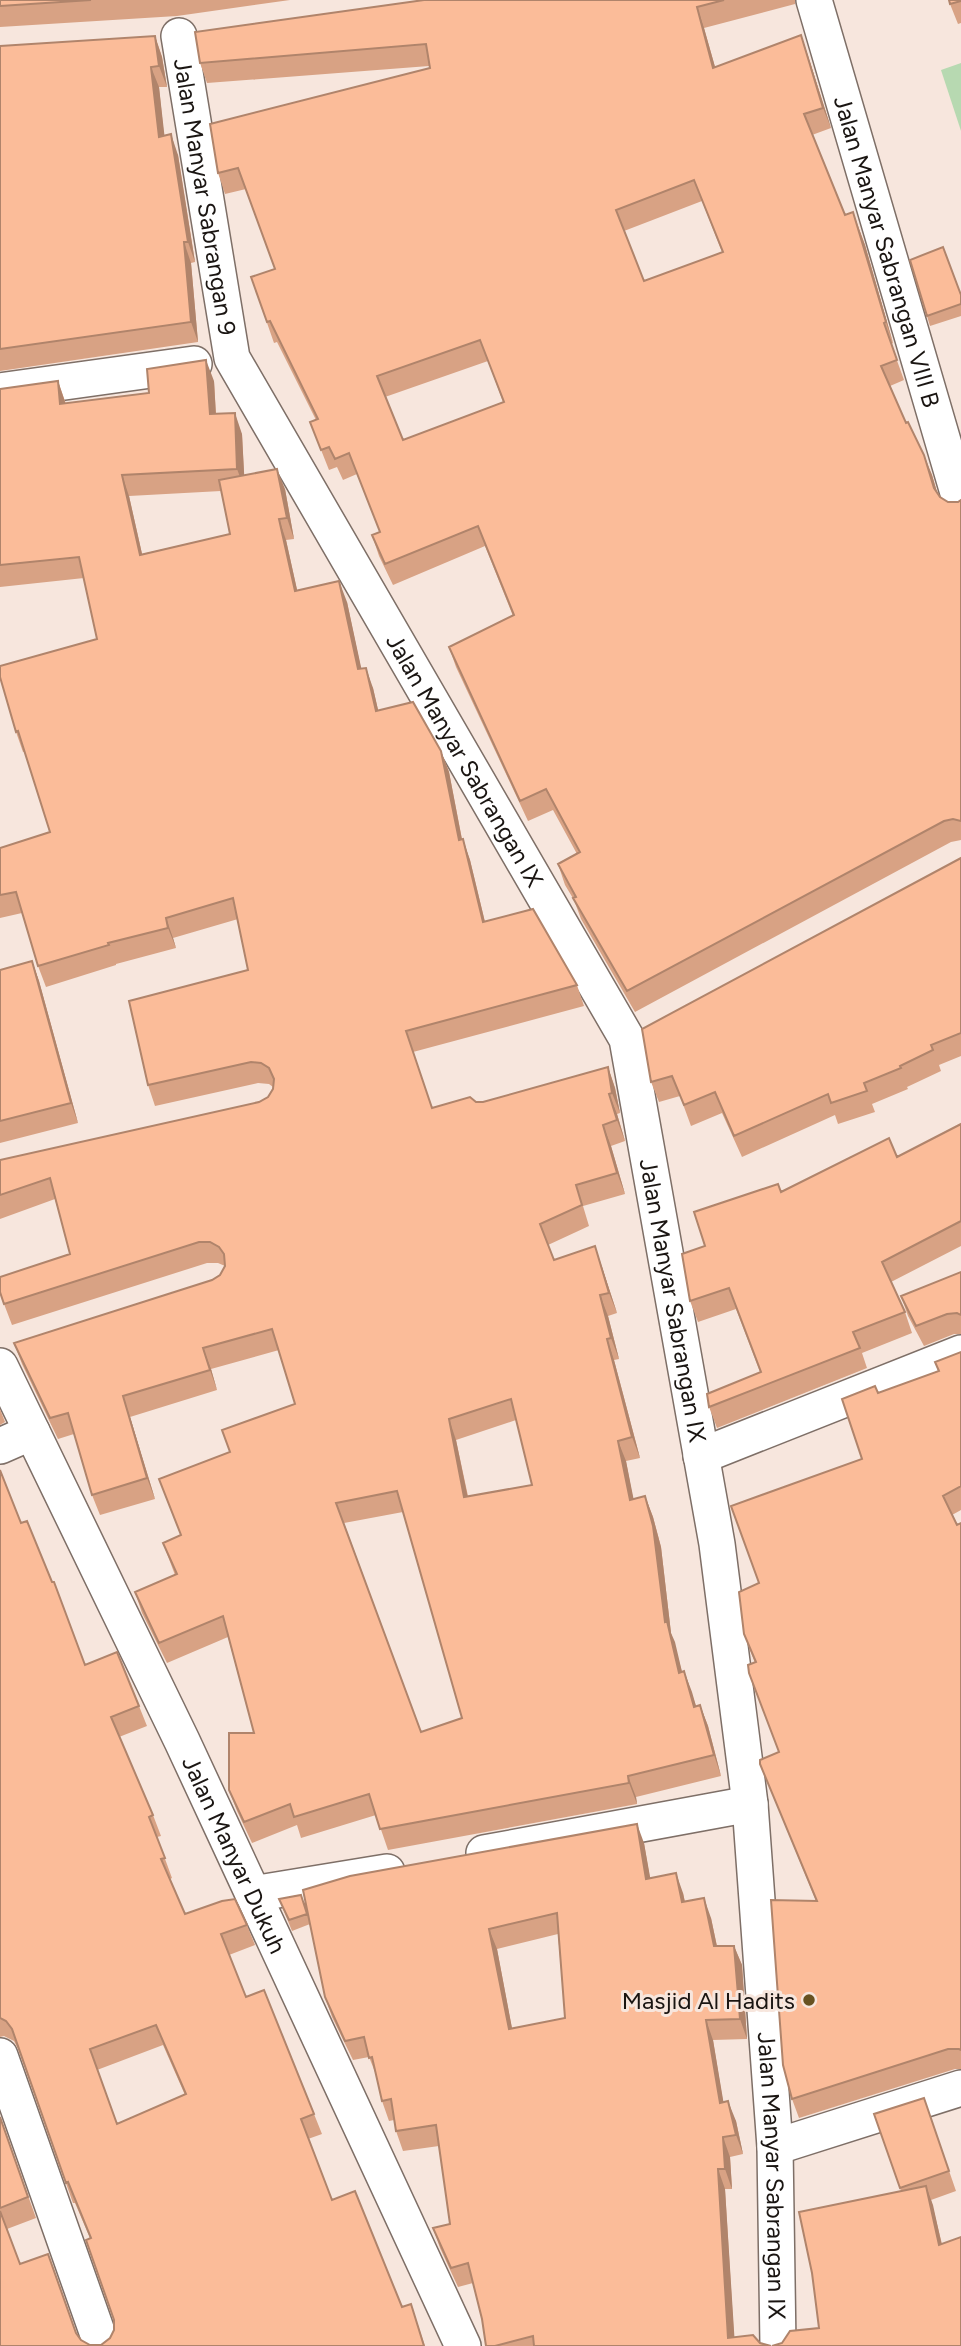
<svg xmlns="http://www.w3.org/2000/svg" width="961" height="2346" font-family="Figtree,sans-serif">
  <rect width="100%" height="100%" fill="#f7e6dd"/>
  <path fill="#b7d9b1" d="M961,63V131L941,70Z"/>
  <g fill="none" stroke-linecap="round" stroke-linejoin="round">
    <defs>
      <g id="street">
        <path id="s1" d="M814,0L961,503"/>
        <path id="s2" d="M179,36L232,358L627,1039L717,1544L750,1804L775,2147L778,2346"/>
        <path d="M0,391L194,364"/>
        <path id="s3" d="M0,1366L182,1741L463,2346"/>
        <path d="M0,1446L32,1432"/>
        <path d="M701,1456L961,1353"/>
        <path d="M484,1853L750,1804"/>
        <path d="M253,1894L387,1872"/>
        <path d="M0,2056L102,2346"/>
        <path d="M775,2147L961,2088"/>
      </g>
    </defs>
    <use href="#street" stroke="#7e6f67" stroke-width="38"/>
    <use href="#street" stroke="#fff" stroke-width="35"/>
  </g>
  <path fill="#d8a284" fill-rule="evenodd" d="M0,0H290L177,16L0,27Z
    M424,0H795V4L704,28L715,67L801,35L808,56L831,128L812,135L845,215L853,212L865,245L893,343L891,344L904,380L890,386L906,423L932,475L937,492L940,497L948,502H958L961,500V840L951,842L635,1012L581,919L574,900L565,885L558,864L577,854L553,810L528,821L456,667L449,647L513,616L485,546L393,585L379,556L372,535L380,532L357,474L343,480L337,467L329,470L310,422L316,420L277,342L274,343L251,277L275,269L246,189L225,194L218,173L430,68L429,66L207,83L200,63ZM702,201L722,252L644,281L624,231ZM488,361L503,402L403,440L385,397Z
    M961,0V23L958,24L950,4Z
    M155,36L162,57L167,87H159L164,136L178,155L195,262L191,263L198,342L0,371V46Z
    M961,295V316L930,326L927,316Z
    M58,381L66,404L149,393L214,381L216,414L242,434L244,475L285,489L294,539L286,540L297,590L347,602L361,669L373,688L378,710L441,751L449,772L462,839L470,860L485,922L577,985L584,1006L413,1052L432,1108L476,1102H483L608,1067L615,1088L620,1113L617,1114L625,1141L611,1146L625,1194L583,1206L589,1226L548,1245L554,1260L602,1267L617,1313L608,1316L619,1359L614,1360L640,1458L626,1461L633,1499L645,1496L653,1517L661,1547L671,1633L682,1672L684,1671L696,1706L700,1705L708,1726L721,1776L636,1797L637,1804L388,1850L376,1815L301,1838L297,1825L252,1843L237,1811L229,1790L254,1733L228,1637L167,1663L142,1613L135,1592L175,1575L163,1543L180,1535L230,1452L295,1404L279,1350L211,1369L217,1390L130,1417L155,1499L100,1515L92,1495L74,1434L58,1439L22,1364L14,1343L212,1280L220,1275L225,1266L218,1263H207L12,1325L4,1304L70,1254L55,1199L0,1219V1160L259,1102L268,1097L273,1087L269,1084L258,1083L155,1106L148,1085L248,970L238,919L173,938L176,948L116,964V965L46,987L38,966L22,913L0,918V848L50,832L25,752H23L16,732L97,639L84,578L0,587V389ZM221,491L230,534L142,554L129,496ZM516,1420L532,1485L468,1496L456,1440ZM403,1512L462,1718L421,1732L344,1523Z
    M961,858V1056L939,1065L941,1071L907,1087L908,1089L872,1104L875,1112L838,1124L835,1115L742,1157L722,1113L691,1126L680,1096L659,1102L651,1082Z
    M32,961L39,981L78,1123L0,1143V970Z
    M961,1124V1246L891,1282L905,1312L912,1333L862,1353L867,1368L717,1428L709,1407L760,1372L736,1309L698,1322L690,1301L705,1246L781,1191L897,1157Z
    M961,1272V1334H954L924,1346L908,1316L901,1296Z
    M961,1352V1510L952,1515L957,1525L961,1523V2069H955L799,2118L792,2099L816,1901L760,1764L779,1752L755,1663L744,1634L759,1583L862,1459L878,1393L938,1371L935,1362Z
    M0,1409L5,1422L0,1425Z
    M0,1470L21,1523L85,1665L139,1706L147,1726L119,1737L153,1815L161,1836L157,1837L172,1878L170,1879L185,1914L247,1925L255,1945L229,1955L246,1997L314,2114L322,2134L308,2139L332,2200L402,2307L418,2325L425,2346H0V2117L36,2218L7,2229L20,2264L81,2340L90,2345H101L110,2338L114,2330V2320L90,2238L75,2203H73L18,2049L14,2041L4,2036L0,2037ZM163,2045L185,2095L117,2124L97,2070Z
    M644,1843L650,1879L683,1893L685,1902L711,1918L717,1946H734L742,1965L747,2039L713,2040L723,2102L736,2121L743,2154L730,2157L732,2189H725L734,2337L771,2346H486L482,2319L473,2283L458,2287L440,2248L433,2228L450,2224L439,2146L403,2151L396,2131L394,2120L389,2121L382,2101L377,2077L369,2057L353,2060L332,2017L325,1997L310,1924L292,1931L279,1899L301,1895L308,1915ZM558,1934L565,2018L512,2029L497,1949Z
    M924,2098L956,2191L931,2200L942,2244L961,2346L782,2343L819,2328L901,2191L874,2114Z"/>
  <path fill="#b0846b" d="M697,7L704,28L721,88L713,68Z
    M801,35L808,56L831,128L823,108Z
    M155,36L162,57L167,87L159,66Z
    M151,67L159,87L167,158L159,137Z
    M171,134L178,155L195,262L188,242Z
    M857,224L865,245L893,343L886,322Z
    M184,242L191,263L198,342L191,322Z
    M206,360L214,381L217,435L210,414Z
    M58,381L65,402L67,425L60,404Z
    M235,413L242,434L245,490L237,469Z
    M924,455L932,475L942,509L934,488Z
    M277,469L285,489L294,539L287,518Z
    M122,475L129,496L147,576L140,555Z
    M279,519L286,540L302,612L295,591Z
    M339,581L347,602L366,690L358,669Z
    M366,668L373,688L383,731L376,711Z
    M441,751L449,772L466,861L459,840Z
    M463,839L470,860L490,943L483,922Z
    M166,918L173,938L176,948L168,928Z
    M32,961L39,981L78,1123L71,1103Z
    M608,1067L615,1088L620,1113L612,1093Z
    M609,1094L617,1114L625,1141L617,1120Z
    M603,1125L611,1146L625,1194L617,1173Z
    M595,1246L602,1267L617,1313L609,1293Z
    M600,1295L608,1316L619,1359L611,1338Z
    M607,1339L614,1360L640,1458L632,1437Z
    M203,1348L211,1369L217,1390L210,1370Z
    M123,1396L130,1417L155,1499L147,1478Z
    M449,1419L456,1440L472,1518L464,1497Z
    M618,1441L626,1461L638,1521L630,1500Z
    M645,1496L653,1517L661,1547L671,1633L675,1642L687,1693L679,1673L665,1622Z
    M684,1671L692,1692L702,1727L694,1707Z
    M700,1705L708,1726L721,1776L714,1755Z
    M628,1776L636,1797L637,1804L629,1783Z
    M637,1824L644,1843L654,1899L646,1879Z
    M676,1873L683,1893L689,1922L682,1902Z
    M704,1898L711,1918L721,1966L714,1946Z
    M489,1929L497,1949L516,2049L509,2029Z
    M734,1946L742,1965L747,2039L740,2019Z
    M706,2020L713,2040L727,2123L720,2103Z
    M728,2101L736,2121L743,2154L736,2135Z
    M723,2137L730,2157L732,2189L725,2169Z
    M718,2169L725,2189L735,2346L728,2338Z
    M926,2186L933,2205L946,2264L939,2245Z"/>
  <path fill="#fbbc99" stroke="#b0846b" stroke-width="2" fill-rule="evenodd" d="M0,0H91L0,6Z
    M424,0H724L697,7L713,68L801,35L823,108L804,114L845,215L853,212L886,322L884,323L897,360L881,366L906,423L908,422L924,455L934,488L940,497L948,502H958L961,500V821L953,819L944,821L627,991L573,898L576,897L558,864L580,852L546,789L520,801L449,647L514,615L478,526L385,564L372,535L380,532L349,453L335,459L329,447L321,450L310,422L318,419L270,321L267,322L251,277L275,269L238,168L218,173L210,124L430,68L426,44L200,63L195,32ZM694,180L723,252L644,281L616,210ZM480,340L504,402L403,440L377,376Z
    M949,0H961V1L950,4Z
    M155,36L159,66L151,67L159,137L171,134L188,242H184L191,322L0,349V46Z
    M943,247L961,295V304L927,316L910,260Z
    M206,360L210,414L235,413L237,469L122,475L140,555L230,534L219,480L277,469L287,518L279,519L295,591L339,581L358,669L366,668L376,711L413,702L441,751L459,840L463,839L483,922L533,909L577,985L406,1031L432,1108L470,1097L476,1102H483L608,1067L612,1093L609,1094L617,1120L603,1125L617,1173L576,1185L582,1205L540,1224L554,1260L595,1246L609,1293L600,1295L611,1338L607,1339L632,1437L618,1441L630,1500L645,1496L653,1526L665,1622L667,1621L679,1673L684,1671L694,1707L700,1705L714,1755L628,1776L629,1783L380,1829L369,1794L294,1817L290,1804L244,1822L229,1790V1733H254L223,1616L159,1643L135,1592L177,1574L163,1543L181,1535L159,1479L230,1452L222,1430L295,1404L272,1329L203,1348L210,1370L123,1396L147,1478L92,1495L68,1413L50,1418L14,1343L212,1280L220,1275L225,1266L224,1254L219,1247L210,1242H199L4,1304L0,1292V1277L70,1254L50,1178L0,1195V1160L259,1102L268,1097L273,1089L274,1079L269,1068L261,1063L251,1062L148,1085L129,1001L248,970L233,898L166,918L168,928L108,943L109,945L38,966L16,892L0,895V848L50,832L18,731L16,732L0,677V666L97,639L79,557L0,565V389L58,381L60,404L149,393L147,369ZM511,1399L532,1485L464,1497L449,1419ZM397,1491L462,1718L421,1732L336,1503Z
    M961,858V1033L931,1045L933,1050L900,1066L901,1068L864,1083L867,1091L831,1103L828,1094L734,1136L715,1092L684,1105L672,1076L651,1082L642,1029Z
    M32,961L71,1103L0,1121V970Z
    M961,1124V1221L882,1262L905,1312L853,1332L860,1348L709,1407L707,1394L761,1372L729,1288L690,1301L682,1254L705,1246L694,1212L778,1184L781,1192L889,1138L897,1157Z
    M961,1272V1315L957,1313L947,1314L916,1326L901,1296Z
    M961,1352V1486L943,1496L957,1525L961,1523V2050L959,2049H948L792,2099L783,2065L771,1900L817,1901L760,1764V1760L779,1752L749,1673L748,1665L756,1662L744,1634L739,1592L759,1583L731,1506L862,1459L842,1399L875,1386L878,1393L939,1371L935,1362Z
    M0,1470L21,1523L27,1521L52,1582H54L85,1665L117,1652L139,1706L111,1717L153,1815L149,1817L165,1858L161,1859L185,1914L222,1901L235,1899L247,1925L221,1934L246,1997L264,1990L314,2114L301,2119L332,2200L355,2191L402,2307L411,2304L424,2346H0V2211L20,2264L48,2254L76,2333L81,2340L90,2345H101L110,2338L114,2330V2320L86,2240L91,2238L68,2182L66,2183L12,2029L6,2021L0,2018ZM156,2025L186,2094L117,2124L90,2049Z
    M637,1824L646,1879L676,1873L682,1902L704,1898L714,1946H734L740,2019L706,2020L720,2103L728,2101L736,2135L723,2137L725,2169H718L728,2338L753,2335L760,2343L771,2346H534L533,2336L495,2346H486L482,2319L468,2263L451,2268L433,2228L450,2224L436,2125L396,2131L391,2099L382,2101L372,2057L369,2058L364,2037L345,2041L325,1997L303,1890L350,1876ZM557,1913L565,2018L509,2029L489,1929Z
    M301,1895L307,1914L289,1920L279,1899Z
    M924,2098L949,2171L900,2188L874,2114Z
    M0,2117L28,2197L0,2208Z
    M926,2186L939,2245L961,2237V2346H772L782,2343L790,2331L819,2328L812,2273L799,2212Z"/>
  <circle fill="#675221" stroke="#f7e6dd" stroke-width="2.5" cx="809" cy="2000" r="7"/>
  <g text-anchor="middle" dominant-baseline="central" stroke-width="6" stroke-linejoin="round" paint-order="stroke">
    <g font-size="24" fill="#1a1512" stroke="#f7e6dd">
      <text stroke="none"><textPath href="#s2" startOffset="163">Jalan Manyar Sabrangan 9</textPath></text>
      <text stroke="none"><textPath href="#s1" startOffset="262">Jalan Manyar Sabrangan VIII B</textPath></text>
      <text stroke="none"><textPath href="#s2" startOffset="791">Jalan Manyar Sabrangan IX</textPath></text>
      <text stroke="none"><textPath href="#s2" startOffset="1379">Jalan Manyar Sabrangan IX</textPath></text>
      <text stroke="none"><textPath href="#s3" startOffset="542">Jalan Manyar Dukuh</textPath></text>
      <text stroke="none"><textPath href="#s2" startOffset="2261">Jalan Manyar Sabrangan IX</textPath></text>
    </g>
    <g font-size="24" fill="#1a1512" stroke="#f7e6dd" text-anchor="end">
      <text x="795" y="2000">Masjid Al Hadits</text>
    </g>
  </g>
</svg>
